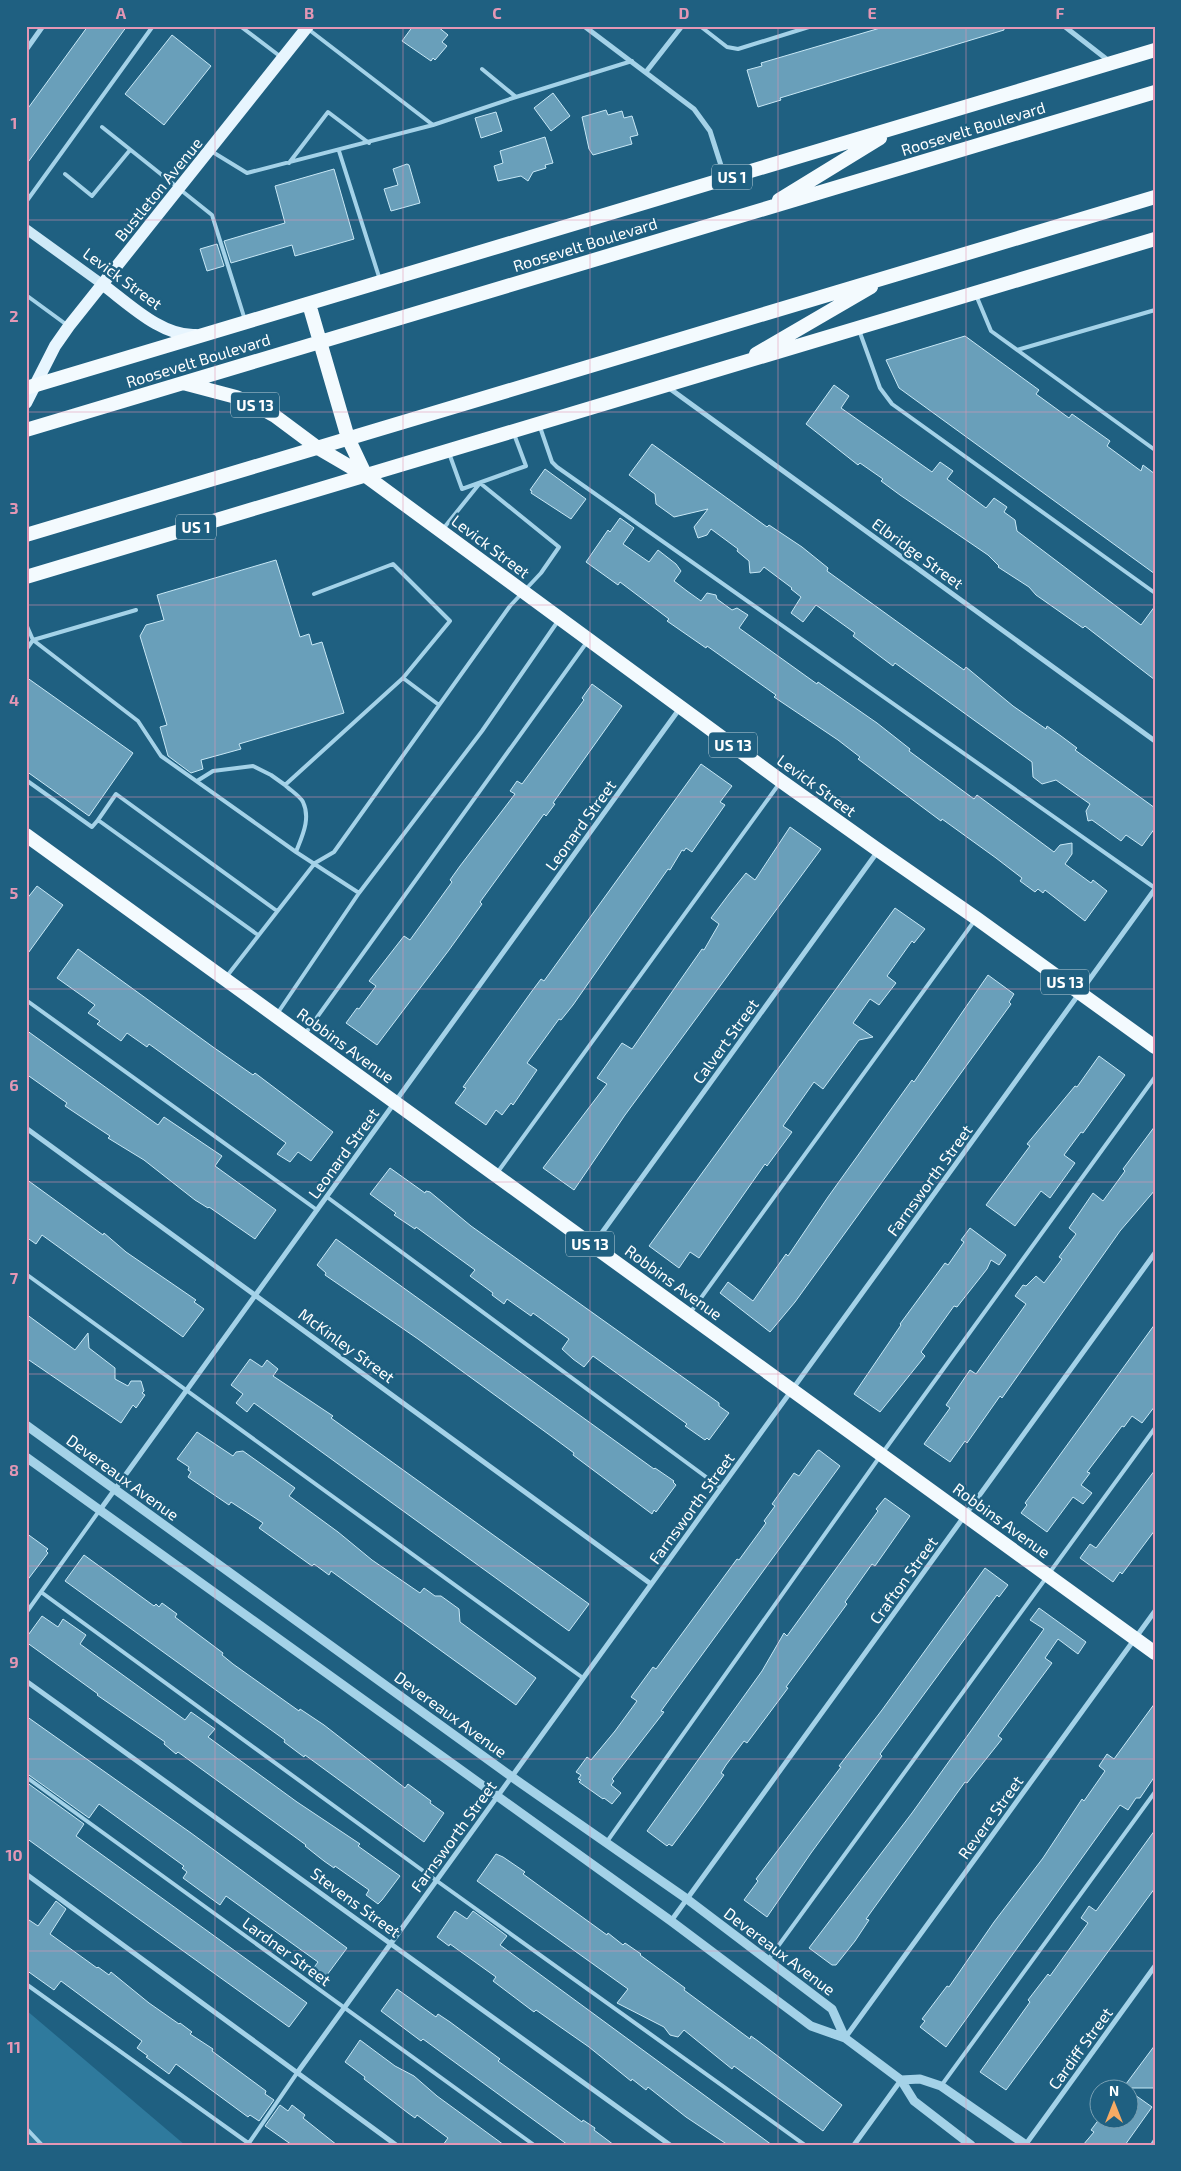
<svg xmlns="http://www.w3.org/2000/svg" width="1181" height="2171" font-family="'Exo 2',sans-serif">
  <rect width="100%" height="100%" fill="#1f6081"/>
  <path fill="#2f7a9d" d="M26,2010L185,2145H26Z"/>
  <path fill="#699fba" stroke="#c8e8f6" d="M88,26H127L26,165V111Z
    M413,26H437L448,35L442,42L447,46L435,60L433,58L431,61L402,41Z
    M887,26H1004V30L780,98L781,100L758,107L747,70L762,66L761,63Z
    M172,35L211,66L164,125L125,94Z
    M553,93L570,116L551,131L534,108Z
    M606,110L608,115L622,111L624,118L632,116L638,135L630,137L632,144L593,155L589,149L582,117Z
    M496,112L502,131L481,138L475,118Z
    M545,137L553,163L545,165L546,168L533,172L528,181L521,176L498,181L494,166L503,163L500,151Z
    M407,164L409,165L420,203L391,211L384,189L398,185L393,169Z
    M334,169L354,239L295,256L292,245L231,263L224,241L285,223L275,186Z
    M217,244L224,266L207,271L200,249Z
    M965,336L1039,390L1036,394L1069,418L1072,414L1110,441L1107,446L1141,471L1143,465L1155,474V574L899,388L886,360Z
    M834,385L849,396L841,408L932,472L940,462L953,471L947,479L986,508L994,498L1007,507L1004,512L1015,520L1017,531L1141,625L1155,606V680L1085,626L1083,628L1036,595L1029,587L998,567L999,566L988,555L900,495L881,481L883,479L860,463L858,465L806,424Z
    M652,444L767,527L769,525L802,547L828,568L827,571L964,670L966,667L1013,706L1046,729L1047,726L1061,736L1077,748L1075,750L1155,808V828L1142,846L1126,835L1121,841L1092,820L1088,821L1086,811L1090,804L1056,780L1042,784L1033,777L1032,762L895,663L893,666L853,636L855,633L816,605L803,622L791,613L801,597L791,589L792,588L764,567L760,572L750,573L749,561L737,551L738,549L711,529L707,535L698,538L694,527L708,509L674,517L656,504L655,494L629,475Z
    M545,469L586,499L571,519L531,493L532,491L530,490Z
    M620,518L634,528L623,544L649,562L658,550L676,564L681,571L674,581L687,591L701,601L707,593L716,595L717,599L732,610L737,608L748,615L739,628L817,684L818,682L877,723L910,749L909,751L974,799L977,795L1054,852L1060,845L1072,843V854L1065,864L1091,883L1093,880L1107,891L1085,921L1045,890L1043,893L1038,889L1035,892L1020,881L1022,878L996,858L942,819L941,821L858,759L860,757L838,740L774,697L776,695L707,646L706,648L667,621L669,619L620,582L618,585L586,562L608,530L610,532Z
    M276,560L300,637L309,634L312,645L322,642L344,713L239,744L241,749L201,760L203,769L191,773L168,756L160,727L167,725L140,636L146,625L164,620L157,595Z
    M26,677L133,753L89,816L26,771Z
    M592,684L622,706L553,803L555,804L546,816L544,814L480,902L482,904L449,950L377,1045L346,1023L357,1008L359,1009L376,986L369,981L404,936L410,940L452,882L450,880L460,866L515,794L510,791L517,781L522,784L584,700L582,698Z
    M701,764L732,786L720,802L725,805L692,852L686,848L684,851L682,850L670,870L668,869L573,1005L561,1020L559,1019L527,1063L537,1070L513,1105L511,1103L502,1115L496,1110L486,1125L455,1103L466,1088L463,1087L532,991L541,979L544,981Z
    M790,827L821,849L625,1115L574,1190L543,1168L607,1084L597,1078L622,1043L632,1049L702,949L704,950L719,924L711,918L729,894L746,873L755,880Z
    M37,886L63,905L26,956V900Z
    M895,908L925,929L914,943L912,941L887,976L896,983L879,1005L870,999L853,1023L873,1037L859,1040L823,1089L814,1082L783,1126L792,1132L767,1166L765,1164L699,1258L690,1252L679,1268L649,1246Z
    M78,949L213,1047L253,1075L255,1073L333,1132L311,1161L298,1152L290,1162L277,1154L286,1143L149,1044L147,1047L127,1033L121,1041L97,1024L100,1021L88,1013L95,1005L57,978Z
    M988,975L1014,994L1009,1002L1011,1004L795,1302L770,1332L720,1293L728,1282L753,1301L786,1254L788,1256L828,1197L912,1080L914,1082Z
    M26,1030L158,1125L164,1117L222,1156L215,1166L276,1210L255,1239L209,1207L208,1208L195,1200L144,1160L108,1138L110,1136L65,1106L67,1103L26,1074Z
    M1099,1056L1125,1075L1083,1133L1081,1132L1064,1155L1075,1163L1050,1198L1041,1191L1015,1226L986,1205L1030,1146L1027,1144L1075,1086L1077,1087Z
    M1155,1126V1190L1120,1231L1002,1398L1000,1396L967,1443L965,1441L950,1462L924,1444L950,1408L946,1405L970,1370L976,1374L1026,1304L1015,1296L1023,1285L1026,1286L1036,1276L1044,1283L1062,1259L1059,1257L1076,1234L1069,1228L1093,1193L1103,1201L1125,1171L1123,1169Z
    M390,1168L425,1193L426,1191L430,1192L471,1226L719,1403V1406L729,1413L709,1440L707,1438L705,1440L685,1426L687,1424L593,1356L584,1367L573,1359L562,1349L569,1339L533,1313L531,1316L507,1299L504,1304L492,1295L493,1293L470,1276L475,1270L416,1227L415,1229L394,1215L396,1213L370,1194Z
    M26,1179L103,1235L104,1233L126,1252L196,1300L194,1302L204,1309L183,1337L42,1235L36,1244L26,1237Z
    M970,1228L1006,1255L999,1265L991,1260L987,1269L957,1307L954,1306L921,1352L925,1356L880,1412L854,1394L901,1325L900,1324L945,1263L948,1265L964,1242L961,1240Z
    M336,1239L654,1469L655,1468L674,1481L673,1482L676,1485L656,1512L654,1510L652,1514L573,1455L574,1453L551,1436L418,1339L325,1275L326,1273L317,1265Z
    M26,1314L75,1350L88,1333L89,1348L115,1368V1379L128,1386L131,1381H141L144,1391L142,1393L145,1395L136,1408L133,1405L121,1423L26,1358Z
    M1155,1324V1406L1142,1423L1132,1416L1124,1427L1122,1426L1087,1472L1090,1473L1081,1485L1092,1493L1083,1504L1073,1497L1047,1532L1021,1513L1027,1505L1025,1503Z
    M250,1359L262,1367L267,1360L278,1369L273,1376L333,1416L331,1418L589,1604L569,1631L254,1403L247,1412L236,1403L243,1394L231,1385Z
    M197,1432L233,1456L236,1452L243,1451L295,1488L289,1496L338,1532L372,1560L420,1593L424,1588L435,1596H441L459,1609L460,1622L536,1678L516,1705L331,1571L329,1575L314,1564L312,1566L259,1528L263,1523L231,1502L229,1505L188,1477L191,1472L188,1470L189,1467L177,1459Z
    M819,1450L840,1466L674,1693L661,1711L664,1712L612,1779L614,1781L611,1785L621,1793L612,1804L604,1798L603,1799L579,1782L581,1780L578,1779L581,1775L576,1772L587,1757L591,1760L615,1731L637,1701L631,1697L653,1667L656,1669L737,1559L739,1560L766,1523L764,1521L775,1506L772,1504L794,1473L799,1476L817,1451Z
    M1155,1470V1530L1122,1574L1120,1572L1113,1582L1080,1558L1090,1544L1096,1548Z
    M885,1498L910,1516L875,1566L872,1564L850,1595L845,1602L847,1604L786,1687L788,1688L747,1743L744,1741L726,1765L721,1773L724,1775L698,1811L672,1846L669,1844L667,1846L647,1831L762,1671L784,1633L787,1636L878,1511L876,1509Z
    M26,1533L48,1549L46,1551L48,1553L26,1582Z
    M84,1555L154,1606L156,1604L159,1607L162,1603L177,1614L175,1617L223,1653L222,1655L233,1664L299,1711L300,1709L324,1725L405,1788L408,1784L431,1801L430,1803L444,1813L424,1842L305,1755L304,1757L284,1742L285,1740L65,1581Z
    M985,1568L1008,1585L999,1597L997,1595L880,1754L882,1756L811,1853L767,1917L744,1900L758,1881L756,1879L841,1767L839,1766L882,1710Z
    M1039,1608L1086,1642L1078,1654L1058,1639L1045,1658L1052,1663L998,1736L1002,1739L967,1783L965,1782L902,1869L866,1919L869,1920L855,1941L836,1965H832L809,1948L912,1813L1044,1629L1030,1620Z
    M42,1616L58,1627L63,1619L86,1635L80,1644L185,1720L191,1712L215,1729L208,1737L297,1802L360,1844L358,1846L400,1876L382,1900L378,1904L366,1895L369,1890L335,1866L334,1868L324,1861L305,1846L306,1845L178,1752L176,1754L164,1744L165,1742L97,1695L98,1694L26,1642V1638Z
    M1155,1703V1776L1140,1798H1136L1128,1810L1120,1805L946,2047L920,2027L925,2021L922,2019L947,1986L949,1987L994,1922L1043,1858L1082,1799L1084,1801L1105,1771L1099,1766L1107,1754L1114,1759Z
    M26,1716L191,1833L347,1948L324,1979L312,1970L318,1962L226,1896L220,1905L183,1878L187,1872L182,1868L184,1866L99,1804L89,1818L26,1773Z
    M26,1782L84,1824L76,1836L307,2003L289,2027L26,1838Z
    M1155,1830V1888L1006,2090L980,2072L1030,2002L1028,2000L1048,1974L1050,1976L1088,1923L1081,1918L1089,1906L1096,1911Z
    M496,1854L503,1857L525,1872L523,1874L607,1935L608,1933L623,1945L625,1943L641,1954L640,1955L685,1988L684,1990L750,2039L751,2036L758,2041L842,2105L823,2131L734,2066L732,2069L684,2030L678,2037L670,2035L664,2027L617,2003L628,1989L477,1881Z
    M56,1901L66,1909L50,1934L97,1968L98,1967L109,1975L111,1972L149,2003L179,2024L180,2023L192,2032L190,2034L213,2049L212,2051L266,2091L265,2094L274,2100L259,2121L250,2115L248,2117L176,2064L169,2074L146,2057L148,2056L137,2048L142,2041L61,1981L54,1990L26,1970V1918L38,1926Z
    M455,1911L467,1919L473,1911L499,1930L507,1936L500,1945L772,2145H728L686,2117L648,2087L646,2090L632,2079L631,2081L589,2047L536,2010L534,2012L493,1981L496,1977L450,1944L449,1946L437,1937Z
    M397,1989L436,2017L438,2014L450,2022L500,2059L498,2061L582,2122L583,2120L595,2128L594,2130L614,2145H568L423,2039L421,2041L381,2011Z
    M360,2040L395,2066L414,2076L437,2096L504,2145H443L448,2138L417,2115L415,2118L408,2113L364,2079L365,2077L345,2062Z
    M1155,2045V2088H1123Z
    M1128,2090L1152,2107L1125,2145H1083L1094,2132L1091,2130L1100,2118H1128Z
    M280,2105L288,2111L292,2105L305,2115L303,2118L337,2145H292L265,2126Z"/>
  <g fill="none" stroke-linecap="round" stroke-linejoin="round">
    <path stroke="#a4d2e8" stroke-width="4" d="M240,26L281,57
      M700,26L727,47L738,49L812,26
      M308,29L433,125
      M482,69L516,97
      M102,127L212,215L245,320
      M211,151L247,173L433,125L516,97L632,61
      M339,151L380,280
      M289,163L328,112L369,143
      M65,174L92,196L130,150
      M26,202L153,26
      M26,295L67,325
      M976,295L991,331L1155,450
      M859,330L880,388L892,404L1155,593
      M1017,350L1155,310
      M540,427L552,462L557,467L1155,888
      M449,453L462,489L526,466L514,434
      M314,594L393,564L450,621L403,678
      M26,624L33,640L138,721L161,756L296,852L359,893
      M26,650L33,640L136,610
      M26,780L92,827L98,820L258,935
      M197,781L213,771L253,766L271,775L285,785
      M98,820L116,794L277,911
      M296,852C302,836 311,819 303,802C300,796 290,790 285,785L403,678L439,705
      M227,976L315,863L334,852L510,606L541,573L559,547L480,483L443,529
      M26,1000L317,1210
      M277,1014L359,893L482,731L558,621
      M305,1034L587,642
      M497,1173L779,784
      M327,1197L721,1488
      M26,1274L583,1678
      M690,1313L975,920
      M1050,1572L1155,1428
      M41,1592L437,1881L805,2145
      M26,1613L99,1511
      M26,1777L534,2145
      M606,1843L881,1455L1155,1077
      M768,1960L1046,1578
      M26,1984L251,2145
      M941,2086L1155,1792
      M26,2128L42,2145
      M249,2143L297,2073
      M1152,2145L1155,2140"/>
    <path stroke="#a4d2e8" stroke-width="5" d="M584,26L694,109L710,131L725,178
      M1064,26L1109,61
      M26,50L43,26
      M646,72L682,26
      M669,388L1155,741
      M26,1128L651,1584
      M593,1245L878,851
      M100,1510L680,708
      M26,1681L670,2145
      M26,1874L396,2145
      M671,1921L1155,1253
      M845,2038L1155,1611
      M297,2073L1155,889
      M1026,2144L1155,1966
      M854,2145L901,2080"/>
    <path stroke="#a4d2e8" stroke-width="9" d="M26,1425L512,1777L687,1899L832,2009L845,2038
      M26,1457L671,1921L811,2026L845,2038L901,2080L914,2101L971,2145
      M901,2080L920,2079L941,2086L1026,2145"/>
    <path stroke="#cfe9f7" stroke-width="10" d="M26,229L102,284"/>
    <path stroke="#e7f5fe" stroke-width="12" d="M102,284C129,304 162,337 196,335
      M26,403L55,346L69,326L308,26"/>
    <path stroke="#f3fafe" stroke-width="14" d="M779,200L880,138
      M309,304L348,438L366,476
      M756,354L871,287
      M183,383L236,397L257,406L275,416L318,448L366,476L781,781L878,850L976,918L1155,1047
      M26,388L1155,50
      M26,430L1155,92
      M26,535L1155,197
      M26,577L1155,239
      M26,835L1155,1653"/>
  </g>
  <path fill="none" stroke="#e497b5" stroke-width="1" stroke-opacity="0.55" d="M215,26V2145M403,26V2145M590,26V2145M778,26V2145M966,26V2145M26,220H1155M26,412H1155M26,605H1155M26,797H1155M26,989H1155M26,1182H1155M26,1374H1155M26,1566H1155M26,1759H1155M26,1951H1155"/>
  <g text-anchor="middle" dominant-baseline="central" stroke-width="5" stroke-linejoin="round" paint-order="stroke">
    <g fill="#1f6081" stroke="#bccfd9" stroke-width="1">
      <rect x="712" y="164.5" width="40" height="25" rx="4"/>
      <rect x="231" y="392.5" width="48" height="25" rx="4"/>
      <rect x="176" y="514.5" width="40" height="25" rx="4"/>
      <rect x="709" y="732.5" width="48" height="25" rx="4"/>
      <rect x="1041" y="969.5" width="48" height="25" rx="4"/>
      <rect x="566" y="1231.5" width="48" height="25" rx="4"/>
    </g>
    <g font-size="15" font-weight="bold" fill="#fff">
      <text x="732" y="177">US 1</text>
      <text x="255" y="405">US 13</text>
      <text x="196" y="527">US 1</text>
      <text x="733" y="745">US 13</text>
      <text x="1065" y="982">US 13</text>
      <text x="590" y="1244">US 13</text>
    </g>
    <g font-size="16" fill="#fff" stroke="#1f6081">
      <text transform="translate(973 128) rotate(-17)">Roosevelt Boulevard</text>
      <text transform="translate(158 189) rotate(-51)">Bustleton Avenue</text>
      <text transform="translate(585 244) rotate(-17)">Roosevelt Boulevard</text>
      <text transform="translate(123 278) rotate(36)">Levick Street</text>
      <text transform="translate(198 360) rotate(-17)">Roosevelt Boulevard</text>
      <text transform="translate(491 546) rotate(37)">Levick Street</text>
      <text transform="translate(918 553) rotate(36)">Elbridge Street</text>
      <text transform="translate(817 785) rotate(36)">Levick Street</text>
      <text transform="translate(580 825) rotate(-54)">Leonard Street</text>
      <text transform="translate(725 1041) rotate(-54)">Calvert Street</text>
      <text transform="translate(346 1045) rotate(36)">Robbins Avenue</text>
      <text transform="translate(343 1153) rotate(-54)">Leonard Street</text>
      <text transform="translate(929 1180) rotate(-54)">Farnsworth Street</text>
      <text transform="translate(674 1282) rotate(36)">Robbins Avenue</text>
      <text transform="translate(347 1345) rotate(36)">McKinley Street</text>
      <text transform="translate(123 1477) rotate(36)">Devereaux Avenue</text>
      <text transform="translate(691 1508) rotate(-54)">Farnsworth Street</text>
      <text transform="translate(1002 1520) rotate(36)">Robbins Avenue</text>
      <text transform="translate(903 1580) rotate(-54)">Crafton Street</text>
      <text transform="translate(451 1714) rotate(36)">Devereaux Avenue</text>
      <text transform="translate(990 1817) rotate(-54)">Revere Street</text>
      <text transform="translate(453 1836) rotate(-54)">Farnsworth Street</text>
      <text transform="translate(356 1902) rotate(36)">Stevens Street</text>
      <text transform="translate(287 1951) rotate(36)">Lardner Street</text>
      <text transform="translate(780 1951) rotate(37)">Devereaux Avenue</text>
      <text transform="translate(1080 2048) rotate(-54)">Cardiff Street</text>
    </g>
  </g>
  <rect width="1181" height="2171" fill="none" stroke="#1f6081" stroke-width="55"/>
  <g transform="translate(1114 2104)"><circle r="24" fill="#1f6081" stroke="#79a0b3"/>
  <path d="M0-4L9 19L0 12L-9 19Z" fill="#f7ab64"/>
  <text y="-8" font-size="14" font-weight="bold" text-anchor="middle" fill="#ffffff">N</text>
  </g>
  <rect x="28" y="28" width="1126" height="2116" fill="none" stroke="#e497b5" stroke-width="2"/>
  <g font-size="16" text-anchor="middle" font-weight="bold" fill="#e497b5">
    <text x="121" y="19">A</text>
    <text x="309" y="19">B</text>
    <text x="497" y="19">C</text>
    <text x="684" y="19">D</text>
    <text x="872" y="19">E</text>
    <text x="1060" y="19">F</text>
    <text x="14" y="129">1</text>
    <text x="14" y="322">2</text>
    <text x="14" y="514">3</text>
    <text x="14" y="706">4</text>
    <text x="14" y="899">5</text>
    <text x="14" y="1091">6</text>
    <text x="14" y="1284">7</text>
    <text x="14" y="1476">8</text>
    <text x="14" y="1668">9</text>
    <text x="14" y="1861">10</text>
    <text x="14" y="2053">11</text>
  </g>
</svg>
